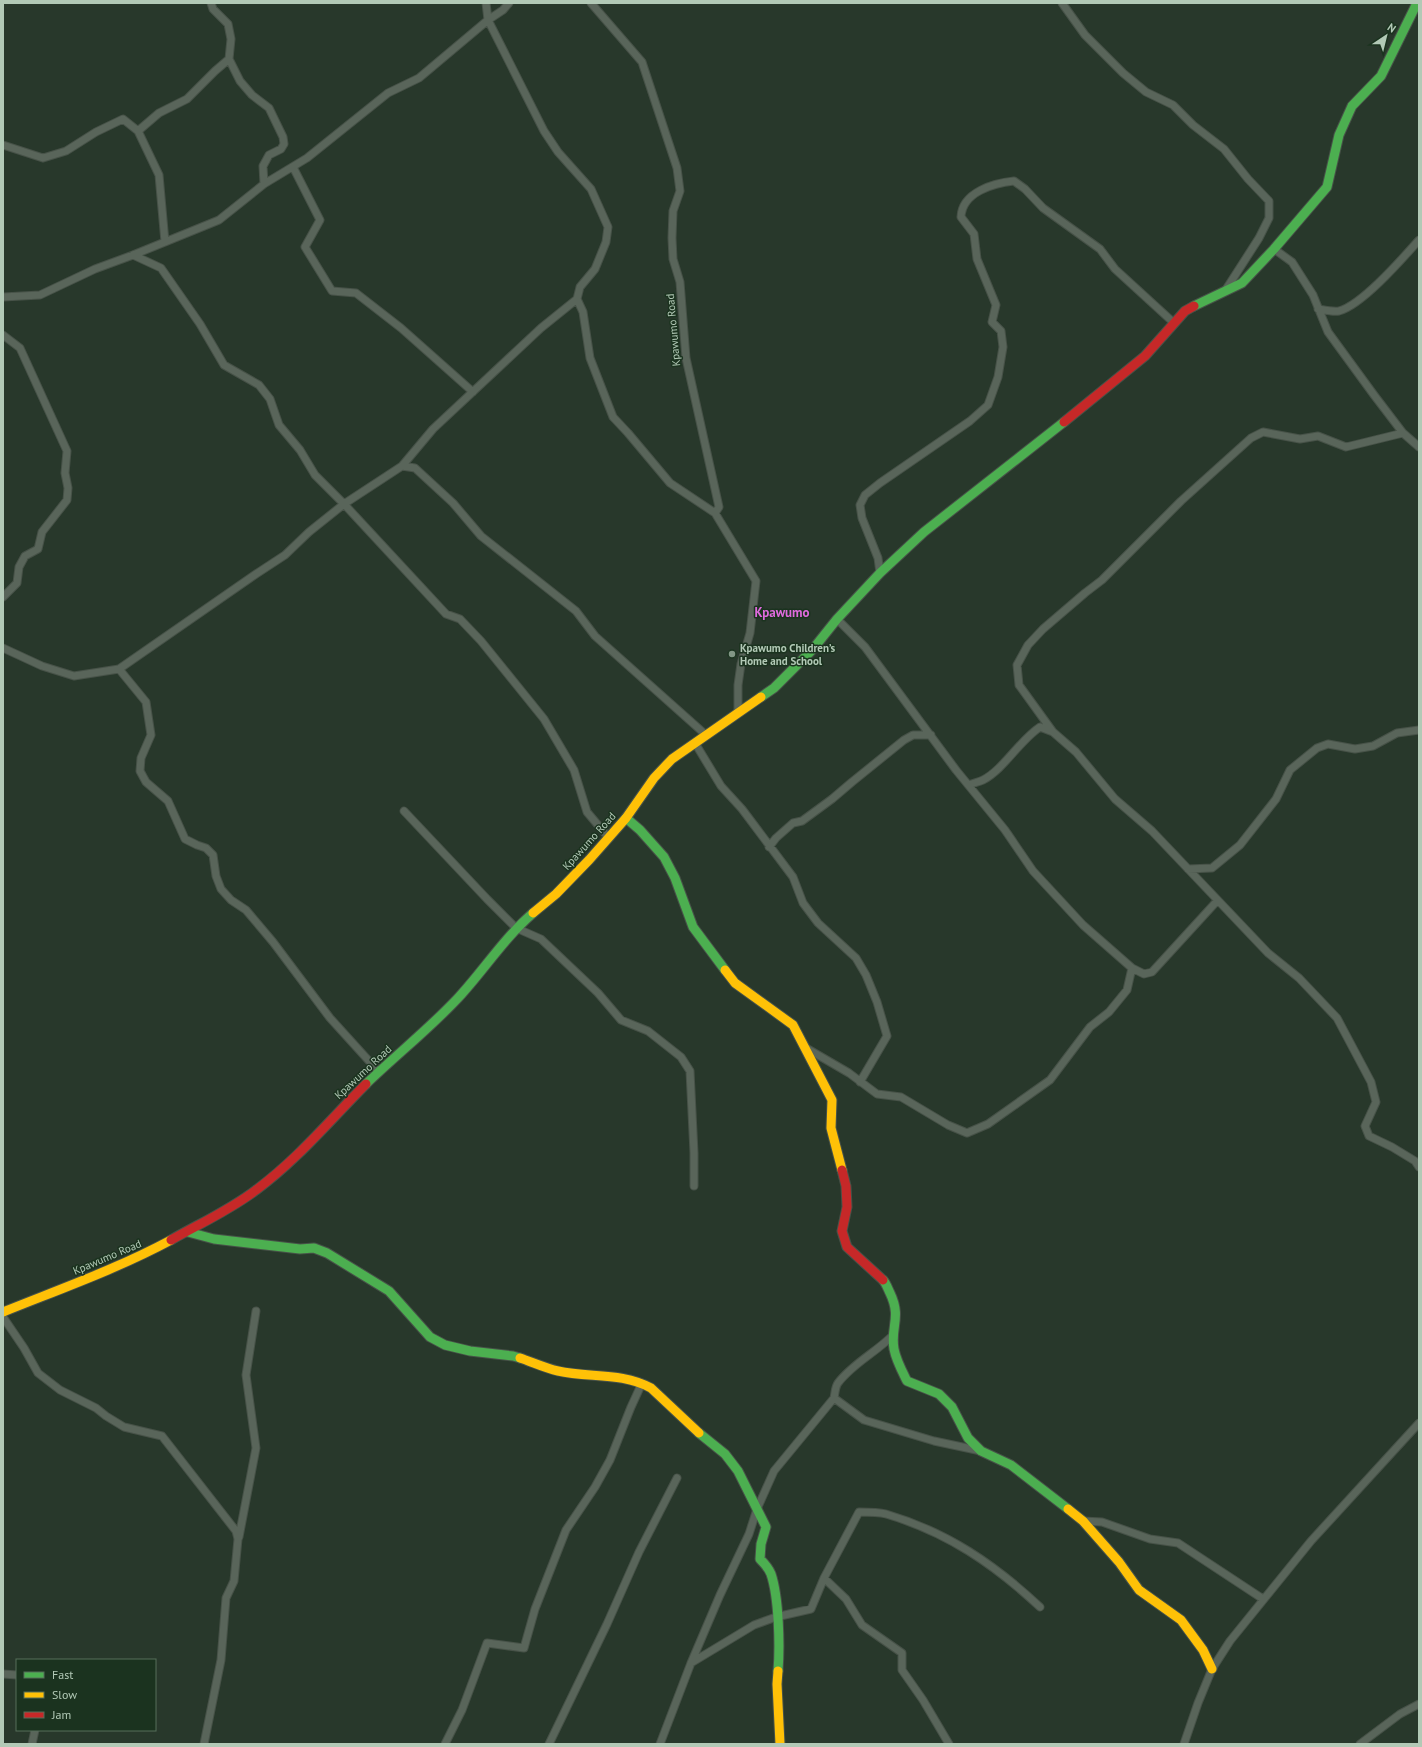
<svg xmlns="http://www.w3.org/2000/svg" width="1422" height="1747" font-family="'PT Sans',sans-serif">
  <rect width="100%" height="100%" fill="#28382b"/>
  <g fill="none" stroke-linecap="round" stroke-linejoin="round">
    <defs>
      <path id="street" d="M211,3L213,9L228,24L231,39L229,59L240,81L252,95L269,108L283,137L284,144L281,149L269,155L263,166L264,184
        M486,3L488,20L544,131L558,152L591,189L608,227L606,242L595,269L580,287L577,299L583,312L590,358L613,417L628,433L670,483L715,513
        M591,3L642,62L677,168L680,191L673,211L672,238L673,259L680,282L686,358L719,507L715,513L756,581L750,633L741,664L738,685V712
        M1062,3L1085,35L1123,73L1146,92L1173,105L1193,125L1224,149L1248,179L1269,201V218L1259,238L1225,291
        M138,131L159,113L187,99L215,71L229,59
        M3,145L43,158L66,151L96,132L123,119L138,131L159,175L165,242
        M293,167L320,220L305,247L332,291L356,293L401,328L473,392
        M1274,249L1292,262L1313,295L1328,332L1374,395L1403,433L1419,447
        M133,255L161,268L200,324L224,365L259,385L270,399L279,425L300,450L315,475L344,504L446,614L460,619L481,641L544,719L574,770L587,812L608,837
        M3,297L40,295L95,269L133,255L219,220L264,184L307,158L388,93L419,78L488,20L503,10L509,3
        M1318,309C1324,310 1333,312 1339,311C1362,305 1402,259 1419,240
        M3,335L20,348L67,451L65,473L68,488L67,500L42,532L38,549L25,556L19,567L17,583L3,597
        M402,466L415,468L453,503L481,536L576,611L595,636L706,735
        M880,573L878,558L862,518L860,505L865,495L880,483L970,421L988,405L998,377L1003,347L1001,331L992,322L996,305L977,259L974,234L961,217C962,192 994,183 1014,181L1025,189L1043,208L1100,249L1115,269L1174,323
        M837,619L865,647L956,770L1005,830L1033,871L1083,925L1132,968L1144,974L1152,972L1217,901
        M3,648L42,666L74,676L119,669L256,574L285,555L309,532L344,504L402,466L433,429L541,328L577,299
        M119,669L146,702L151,735L141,758L140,771L146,782L168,801L185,839L197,845L206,848L213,855L216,876L221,889L231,900L246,910L273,942L330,1018L379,1072
        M1053,732L1019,685L1017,665L1028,645L1043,629L1085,593L1102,580L1181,501L1251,438L1263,432L1300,439L1318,436L1346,447L1403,433
        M695,743L721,786L742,809L793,877L803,903L818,923L856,958L866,975L877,1002L887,1036L860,1082
        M969,785C973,783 979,782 983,780C1004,769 1019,741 1040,727L1053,732L1076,752L1115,799L1152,831L1268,953L1299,978L1337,1018L1371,1082L1376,1102L1365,1126L1369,1136L1392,1147L1415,1161L1419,1167
        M404,811L487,899L516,928L541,939L598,993L621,1020L648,1031L681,1057L690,1071L694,1153V1186
        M769,847L776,838L793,823L802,821L832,799L852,782L904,740L913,735H931
        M1188,869L1212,868L1240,845L1276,799L1290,770L1317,748L1328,744L1355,749L1373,746L1397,733L1419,730
        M806,1048L849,1073L877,1094L901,1097L948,1125L967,1133L988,1124L1050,1080L1090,1027L1109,1012L1127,990L1132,968
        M3,1317L24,1348L38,1373L60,1390L96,1408L106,1416L124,1427L162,1436L236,1531L238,1539L234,1581L226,1598L221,1660L204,1744
        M834,1398L864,1420L934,1441L981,1451
        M1083,1521L1102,1522L1150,1539L1178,1543L1263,1599
        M239,1537L256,1448L246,1375L256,1311
        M824,1578L846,1599L862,1625L902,1653V1670L923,1700L949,1744
        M691,1663L754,1625L776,1617L811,1609L824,1578L859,1512C868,1512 878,1512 886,1514C947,1532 994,1564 1040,1607
        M3,1674L17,1675
        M32,1744L35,1730
        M445,1744L462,1710L487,1643L524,1648L535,1609L566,1530L595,1487L610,1460L631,1407L642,1383
        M549,1744L607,1624L639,1552L677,1478
        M660,1744L691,1663L720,1595L749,1534L757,1509L774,1471L834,1398C835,1394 835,1387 838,1383C853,1363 877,1352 894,1334
        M1184,1744L1198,1703L1212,1669L1230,1641L1311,1541L1419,1423
        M1360,1744L1400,1714L1419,1704"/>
      <path id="fast" d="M1194,306L1242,283L1274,249L1327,187L1339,135L1352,106L1381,76L1417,3
        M761,697L774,688L813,649L837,619L880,573L924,532L1064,422
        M626,818L640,830L664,857L675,878L693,927L725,970
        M366,1084C396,1055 429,1029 458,998C484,970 504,938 533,913
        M188,1232L214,1239L300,1249L314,1248L327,1253L389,1291L430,1337L445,1345L470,1351L513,1356L520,1358
        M883,1280C886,1283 888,1289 890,1293C902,1318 890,1327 894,1349C896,1360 902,1371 907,1381L939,1394L952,1407L968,1438L981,1451L1011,1465L1068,1509
        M699,1433L725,1454L738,1471L766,1527L761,1544L760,1559C764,1563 769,1569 771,1574C779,1598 780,1646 778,1671"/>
      <path id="slow" d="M533,913L556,894L589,860L626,818L654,778L672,759L761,697
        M725,970L735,983L793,1025L832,1100L831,1128L842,1170
        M3,1312C60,1289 117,1269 171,1240
        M520,1358C532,1362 545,1368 558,1371C589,1378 622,1372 651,1388L699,1433
        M1068,1509L1083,1521L1119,1562L1139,1590L1181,1620L1203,1650L1212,1669
        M778,1671L777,1684L780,1744"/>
      <path id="jam" d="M1064,422L1145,356L1185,311L1194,306
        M842,1170L846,1186L847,1207L842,1231L847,1247L883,1280
        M171,1240C199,1224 230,1210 256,1190C297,1160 330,1120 366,1084"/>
    </defs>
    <use href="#street" stroke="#475248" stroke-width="9"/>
    <use href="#fast" stroke="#475248" stroke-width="11"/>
    <use href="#slow" stroke="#475248" stroke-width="11"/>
    <use href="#jam" stroke="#475248" stroke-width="11"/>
    <use href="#street" stroke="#59655a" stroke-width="7"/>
    <use href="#fast" stroke="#4caf50" stroke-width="9"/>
    <use href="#slow" stroke="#ffc107" stroke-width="9"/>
    <use href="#jam" stroke="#c62828" stroke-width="9"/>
  </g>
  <circle fill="#829685" stroke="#1b331f" stroke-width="1.5" cx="732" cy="654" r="4"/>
  <g text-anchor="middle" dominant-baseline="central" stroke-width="3" stroke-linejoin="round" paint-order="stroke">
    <g font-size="11" fill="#b2c9b6" stroke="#1b331f">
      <text transform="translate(673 330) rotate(-95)">Kpawumo Road</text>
      <text transform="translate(589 841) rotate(-48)">Kpawumo Road</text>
      <text transform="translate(363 1072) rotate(-43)">Kpawumo Road</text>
      <text transform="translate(107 1257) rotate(-23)">Kpawumo Road</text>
    </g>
    <g font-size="11" font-weight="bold" fill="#b2c9b6" stroke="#1b331f" text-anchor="start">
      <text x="740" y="648">Kpawumo Children’s<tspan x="740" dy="13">Home and School</tspan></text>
    </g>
    <g font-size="13" font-weight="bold" fill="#df6bdd" stroke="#1b331f">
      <text x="782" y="612">Kpawumo</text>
    </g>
  </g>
  <rect width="1422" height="1747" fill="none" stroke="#b2c9b6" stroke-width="8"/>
  <rect x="16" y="1659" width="140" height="72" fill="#1b331f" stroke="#576f5b"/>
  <rect x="24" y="1672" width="20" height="6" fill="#4caf50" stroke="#576f5b"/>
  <text x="52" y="1679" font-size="12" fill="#b2c9b6">Fast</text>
  <rect x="24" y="1692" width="20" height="6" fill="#ffc107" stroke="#576f5b"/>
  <text x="52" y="1699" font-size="12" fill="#b2c9b6">Slow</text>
  <rect x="24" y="1712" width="20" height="6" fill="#c62828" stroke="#576f5b"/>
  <text x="52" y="1719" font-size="12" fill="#b2c9b6">Jam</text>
  <g transform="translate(1386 36) rotate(35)" stroke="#1b331f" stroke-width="3" paint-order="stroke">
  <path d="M0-3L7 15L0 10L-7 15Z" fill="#b2c9b6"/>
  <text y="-6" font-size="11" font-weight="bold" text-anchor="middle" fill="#b2c9b6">N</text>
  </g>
</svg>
